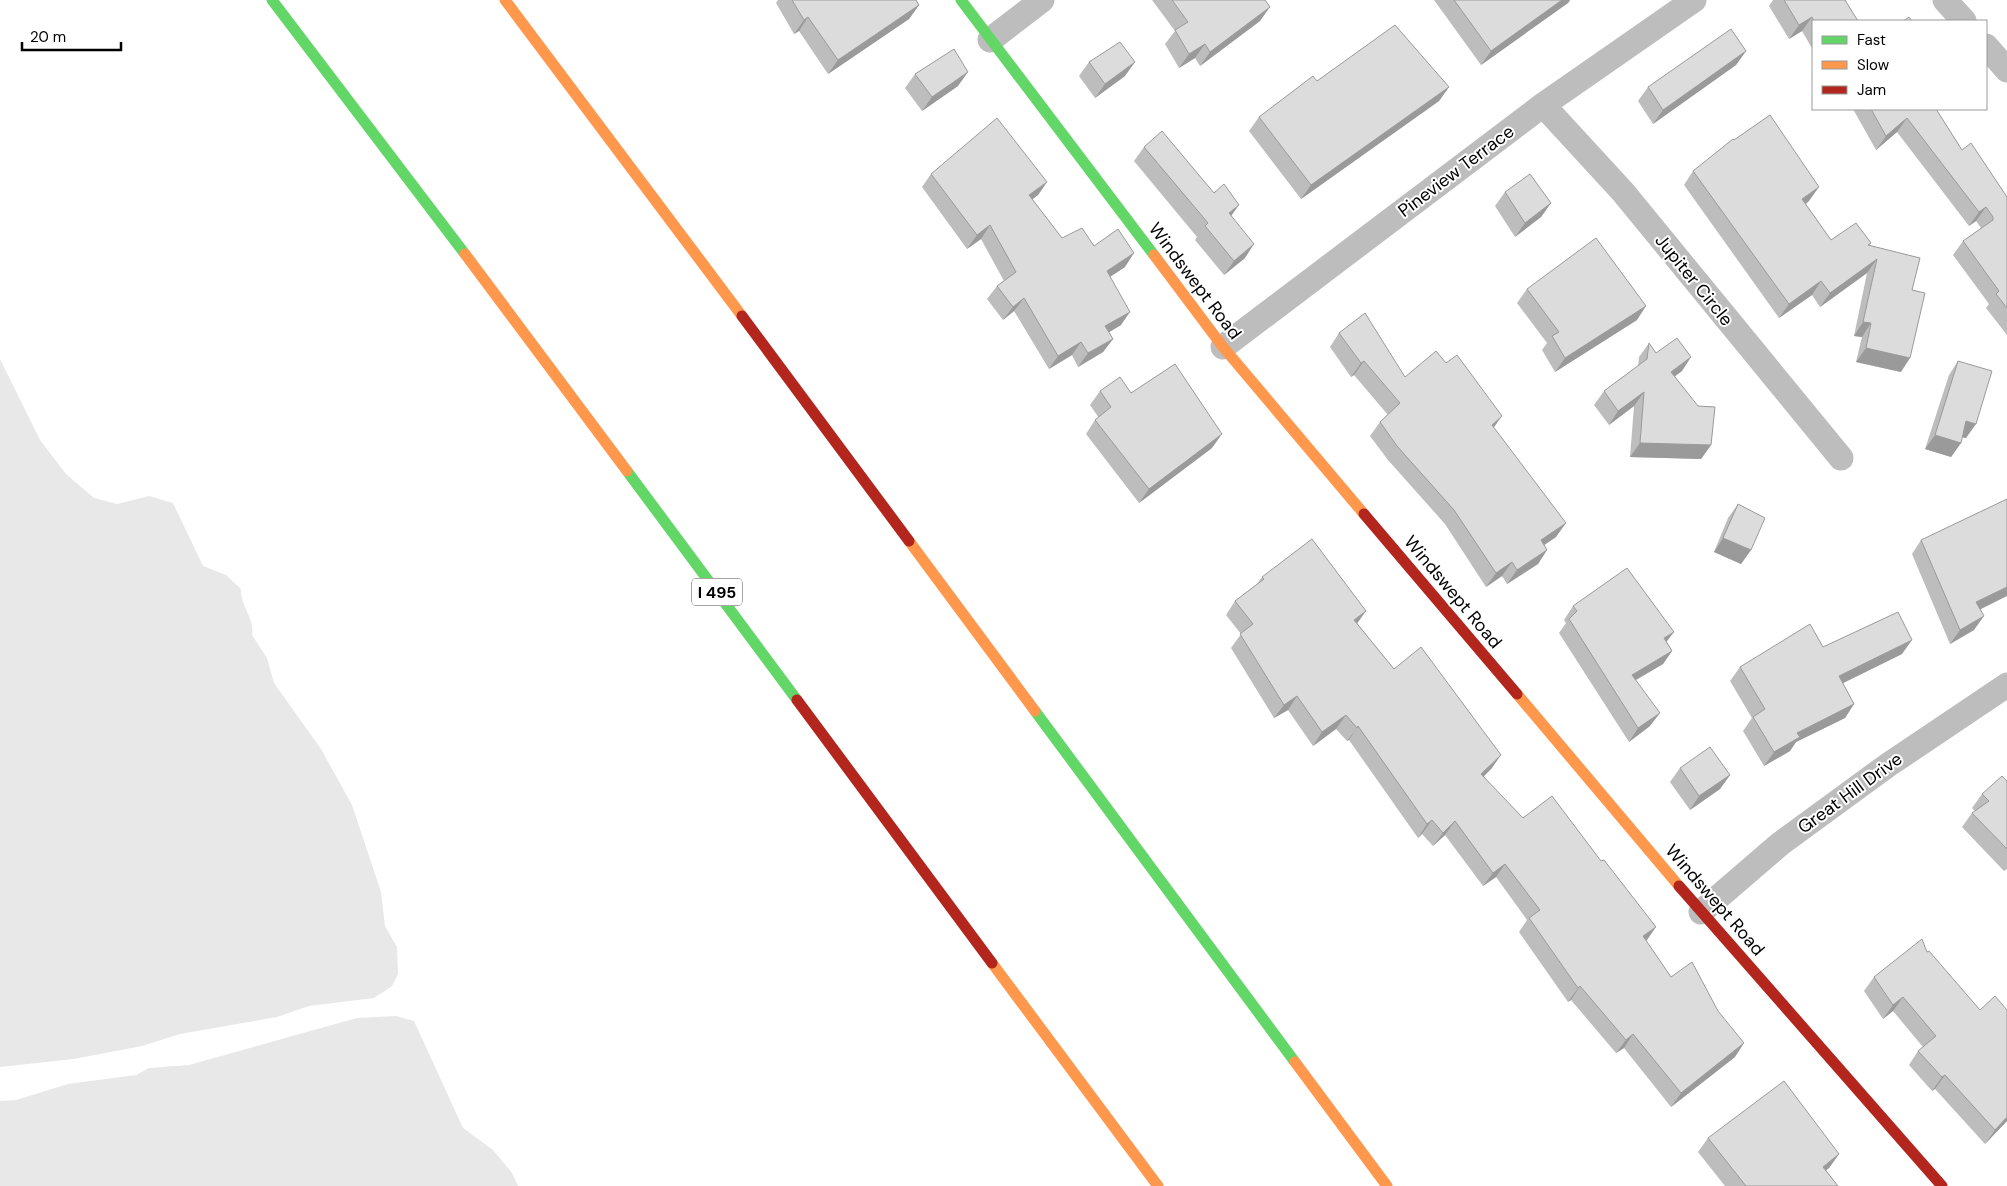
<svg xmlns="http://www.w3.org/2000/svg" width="2007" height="1186" font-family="'DM Sans',sans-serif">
  <rect width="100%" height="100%" fill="#fff"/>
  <path fill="#e8e8e8" d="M0,359L40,440L66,474L94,498L117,504L149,496L173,503L203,566L226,575L241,589C240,606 255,618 252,635L267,658L274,683L321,749L352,805L381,892L385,926L397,947L398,974L392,986L374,998L309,1006L277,1017L180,1034L142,1046L74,1059L0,1067Z
    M396,1016L414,1021L463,1128L493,1150L512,1173L518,1186H0V1101L16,1100L68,1084L136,1075L149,1068L189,1065L357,1018Z"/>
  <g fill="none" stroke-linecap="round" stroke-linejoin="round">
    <path stroke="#bdbdbd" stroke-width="25" d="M1945,0L1964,21
      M990,40L1042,0
      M1986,46L2007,70
      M1543,105L1623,192L1841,458
      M1223,347L1543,105L1694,0
      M1701,912L1780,844L1888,765L2007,685"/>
    <path stroke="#63d668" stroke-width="11" d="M272,0L465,254
      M961,0L1154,255
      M627,471L797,700
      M1035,711L1295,1062"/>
    <path stroke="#ff974d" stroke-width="11" d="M505,0L742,316
      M465,254L627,471
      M1154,255L1223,347L1364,514
      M909,541L1035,711
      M1517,694L1679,886
      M992,963L1158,1186
      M1295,1062L1387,1186"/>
    <path stroke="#b3261e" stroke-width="11" d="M742,316L909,541
      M1364,514L1517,694
      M797,700L992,963
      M1679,886L1942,1186"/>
  </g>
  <path fill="#bdbdbd" d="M778,0H916L919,5L909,19L828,74L799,31L794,34L776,3Z
    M1152,0H1265L1260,21L1200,66L1195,58L1179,68L1165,44L1175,31Z
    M1434,0H1570L1568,3L1481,65Z
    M1773,0H1845L1858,21H1813V50L1802,31L1789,39L1769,6Z
    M1746,51L1736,65L1653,124L1638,101L1648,87Z
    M1089,62L1125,76L1095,98L1079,76Z
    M915,74L958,86L922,111L905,88Z
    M1449,87L1439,101L1301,199L1249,131L1259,117Z
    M1853,109H1936L1962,150L2007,197V335L1986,308L1989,304L1953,255L1963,241L1981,228L1976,221L1969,226L1897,132L1876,150Z
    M1144,147L1231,216L1245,258L1224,275L1195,240L1197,237L1134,161Z
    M1693,171L1809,201L1806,204L1831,240L1871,243L1869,246L1912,290L1901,372L1856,362L1862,337L1854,336L1867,273L1820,307L1812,295L1779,318L1684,185Z
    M931,174L1047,182L1038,195L1032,199L1062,238L1094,246L1125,267L1110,277L1121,325L1109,332L1113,339L1103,352L1078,367L1072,355L1049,369L1014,311L1003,320L987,299L997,286L1004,281L981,239L967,249L922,187Z
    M1505,192L1551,203L1541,217L1515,237L1495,206Z
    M1527,289L1637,320L1555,372L1542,350L1547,343L1517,303Z
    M1339,333L1405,377L1494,428L1556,537L1544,545L1547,550L1538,564L1507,584L1502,576L1486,587L1445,524L1388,460L1370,436L1380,422L1388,415L1354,375L1351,377L1330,347Z
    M1649,343L1656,353L1682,371L1675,376L1711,445L1701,459L1630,457L1634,406L1609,425L1594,405L1604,391L1638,366L1639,357Z
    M1958,361L1966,438L1962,437L1961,443L1951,457L1925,449L1949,375Z
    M1100,391L1131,393L1212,448L1139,503L1086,434L1095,420L1099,418L1090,405Z
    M1738,504L1751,550L1741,564L1714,552L1728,518Z
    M1921,540L1980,609L1974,630L1950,644L1912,554Z
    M1262,577L1357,623L1394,669L1492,768L1483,777L1523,818L1646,941L1671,977L1735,1057L1671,1107L1624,1048L1616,1053L1571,1000L1568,1002L1519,932L1527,920L1496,877L1483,886L1445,835L1433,846L1422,834L1418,838L1349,740L1347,741L1336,729L1313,746L1288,710L1274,718L1231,648L1241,634L1226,615L1235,601L1257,584Z
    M1573,606L1667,642L1672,651L1663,664L1636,680L1650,726L1629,742L1559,633L1566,623L1564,620Z
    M1823,647L1902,654L1843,683L1854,704L1845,718L1796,742L1790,751L1764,766L1743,731L1752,718L1730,681L1740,667Z
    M1680,768L1730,775L1720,789L1690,810L1670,782Z
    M2007,781V869L2004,871L1962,827L1972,813L1975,811L1972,808L1982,794Z
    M1927,952L1980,1010H2007V1121L1985,1144L1935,1089L1932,1091L1909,1065L1918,1051L1923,1047L1893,1011L1883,1019L1864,991L1874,977Z
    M1708,1138L1839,1154L1829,1168L1826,1170L1838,1186H1725L1698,1152Z"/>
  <path fill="#9a9a9a" d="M1562,0H1570L1568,3L1481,65L1491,51Z
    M919,5L909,19L828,74L838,60Z
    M1270,7L1260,21L1200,66L1210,52Z
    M808,17L799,31L794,34L804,20Z
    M1812,17L1802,31L1789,39L1799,25Z
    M1205,44L1195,58L1179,68L1189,54Z
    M1746,51L1736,65L1653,124L1663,110Z
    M1135,62L1125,76L1095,98L1105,84Z
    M968,72L958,86L922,111L932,97Z
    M1449,87L1439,101L1301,199L1311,185Z
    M1907,118L1897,132L1876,150L1886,136Z
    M1047,182L1038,195L1020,209L1029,195Z
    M1819,187L1809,201L1793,213L1802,199Z
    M1551,203L1541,217L1515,237L1525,223Z
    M1239,205L1229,219V213Z
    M1986,207L1976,221L1969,226L1979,212Z
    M990,225L981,239L967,249L977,235Z
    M1254,244L1245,258L1224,275L1234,261Z
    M1134,253L1125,267L1097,285L1107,271Z
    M1877,259L1867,273L1820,307L1830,293Z
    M1821,281L1812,295L1779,318L1789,304Z
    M1024,298L1014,311L1003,320L1013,307Z
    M1646,306L1637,320L1555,372L1565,358Z
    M1130,312L1121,325L1096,340L1105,326Z
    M1863,322L1871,323L1862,337L1854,336Z
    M1113,339L1103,352L1078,367L1088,353Z
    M1081,342L1072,355L1049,369L1058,356Z
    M1866,348L1910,358L1901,372L1856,362Z
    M1691,357L1682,371L1662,386L1671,372Z
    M1364,361L1354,375L1351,377L1361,363Z
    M1644,392L1634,406L1609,425L1618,411Z
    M1502,416L1492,430V425Z
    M1966,421L1976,424L1966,438L1956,436Z
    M1222,434L1212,448L1139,503L1149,489Z
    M1935,435L1961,443L1951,457L1925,449Z
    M1640,443L1711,445L1701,459L1630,457Z
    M1566,523L1556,537L1531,554L1541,540Z
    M1723,538L1751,550L1741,564L1714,552Z
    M1547,550L1538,564L1507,584L1517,570Z
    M1512,562L1502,576L1486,587L1496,573Z
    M2007,587V596L1967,616L1976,602Z
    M1366,611L1356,625L1354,620Z
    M1984,616L1974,630L1950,644L1960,630Z
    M1674,632L1664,645V638Z
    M1912,640L1902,654L1829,690L1839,676Z
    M1672,651L1663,664L1622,688L1632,675Z
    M1297,696L1288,710L1274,718L1284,705Z
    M1854,704L1845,718L1796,742L1790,751L1764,766L1774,752L1797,733Z
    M1660,713L1650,726L1629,742L1638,728Z
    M1346,715L1336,729L1313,746L1322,732Z
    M1358,726L1349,740L1347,741L1357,728Z
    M1501,755L1492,768L1472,788L1481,774Z
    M1730,775L1720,789L1690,810L1699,796Z
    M1432,820L1422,834L1418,838L1427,824Z
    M1455,821L1445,835L1433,846L1443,833Z
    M1505,864L1496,877L1483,886L1493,873Z
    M1656,927L1647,940L1633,950L1643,936Z
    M1580,986L1571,1000L1568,1002L1578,988Z
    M1903,997L1893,1011L1883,1019L1893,1005Z
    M1633,1034L1624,1048L1616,1053L1626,1040Z
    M1744,1043L1735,1057L1671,1107L1681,1093Z
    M1945,1075L1935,1089L1932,1091L1942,1077Z
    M2007,1117V1121L1985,1144L1995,1130Z
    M1839,1154L1829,1168L1813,1181L1823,1167Z"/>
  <path fill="#dcdcdc" stroke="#9a9a9a" d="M792,0H916L919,5L838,60L808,17L804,20Z
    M1172,0H1265L1270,7L1210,52L1205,44L1189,54L1175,30L1188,22Z
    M1454,0H1562L1491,51Z
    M1784,0H1845L1858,21H1814L1812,17L1799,25Z
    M1909,17L1912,21H1903Z
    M1395,25L1449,87L1311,185L1259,117L1313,76L1317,81Z
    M1731,29L1746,51L1663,110L1648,87Z
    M1120,42L1135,62L1105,84L1089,62Z
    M954,49L968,72L932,97L915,74Z
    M1871,109H1936L1962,150L1971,143L2007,197V308L1996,294L1999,291L1963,241L1993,220V217L1986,207L1979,212L1907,118L1886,136Z
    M1770,115L1819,187L1802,199L1831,240L1856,223L1871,243L1868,245L1920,258L1912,290L1925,293L1910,358L1866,348L1871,323L1863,322L1877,259L1830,293L1821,281L1789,304L1693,171L1733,139L1734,140Z
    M997,118L1047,182L1029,195L1062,238L1082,228L1094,246L1118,229L1134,253L1107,271L1130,312L1105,326L1113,339L1088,353L1081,342L1058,356L1024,298L1013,307L997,286L1016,272L990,225L977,235L931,174Z
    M1162,131L1214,193L1224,184L1239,205L1229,213L1254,244L1234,261L1205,226L1208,223L1144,147Z
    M1530,174L1551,203L1525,223L1505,192Z
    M1596,238L1646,306L1565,358L1552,336L1559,332L1527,289Z
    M1365,313L1405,377L1436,351L1446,363L1457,355L1502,416L1492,425L1566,523L1541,540L1547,550L1517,570L1512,562L1496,573L1454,510L1397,446L1380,422L1400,403L1364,361L1361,363L1339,333Z
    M1677,338L1691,357L1671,372L1698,406L1715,407L1711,445L1640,443L1644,392L1618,411L1604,391L1647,359L1649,343L1656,353Z
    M1958,361L1992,371L1976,424L1966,421L1961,443L1935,435Z
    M1175,364L1222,434L1149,489L1095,420L1111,407L1100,391L1120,377L1131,393Z
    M2007,499V587L1976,602L1984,616L1960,630L1921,540Z
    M1738,504L1765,518L1751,550L1723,538Z
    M1312,539L1366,611L1354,620L1394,669L1421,647L1501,755L1481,774L1523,818L1552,796L1601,861L1604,860L1656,927L1643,936L1671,977L1692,962L1718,1011L1744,1043L1681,1093L1633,1034L1626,1040L1580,986L1578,988L1529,918L1540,910L1505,864L1493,873L1455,821L1443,833L1432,820L1427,824L1358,726L1357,728L1346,715L1322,732L1297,696L1284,705L1240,634L1253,624L1235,601L1264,579L1262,577Z
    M1627,568L1674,632L1664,638L1672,651L1632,675L1660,713L1638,728L1569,619L1577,611L1573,606Z
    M1898,612L1912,640L1839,676L1854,704L1797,733L1800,737L1774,752L1753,717L1765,709L1740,667L1810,624L1823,647Z
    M1710,747L1730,775L1699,796L1680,768Z
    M2002,776L2007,781V849L1972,813L1989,801L1982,794Z
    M1922,939L1927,952L1929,951L1980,1010L1995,996L2007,1010V1117L1995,1130L1945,1075L1942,1077L1918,1051L1936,1036L1903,997L1893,1005L1874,977Z
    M1784,1081L1839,1154L1823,1167L1838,1186H1746L1708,1138Z"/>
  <g text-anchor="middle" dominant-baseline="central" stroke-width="4" stroke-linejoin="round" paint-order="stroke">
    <rect fill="#fff" stroke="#4c4c4c" stroke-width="1" x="692" y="578.5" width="50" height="27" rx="4"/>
    <g font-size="16" font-weight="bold" fill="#000">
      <text x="717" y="592">I 495</text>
    </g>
    <g font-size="18" fill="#000" stroke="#fff">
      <text transform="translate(1456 171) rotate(-37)">Pineview Terrace</text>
      <text transform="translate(1694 280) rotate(51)">Jupiter Circle</text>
      <text transform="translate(1195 281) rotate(53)">Windswept Road</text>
      <text transform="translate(1453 592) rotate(50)">Windswept Road</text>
      <text transform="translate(1850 793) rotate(-36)">Great Hill Drive</text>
      <text transform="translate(1715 900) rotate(49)">Windswept Road</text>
    </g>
  </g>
  <rect x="1812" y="20" width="175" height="90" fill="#ffffff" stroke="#999999"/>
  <rect x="1822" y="36" width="25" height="8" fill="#63d668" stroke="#999999"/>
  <text x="1857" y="45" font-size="15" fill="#000000">Fast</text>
  <rect x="1822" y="61" width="25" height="8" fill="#ff974d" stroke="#999999"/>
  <text x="1857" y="70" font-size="15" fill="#000000">Slow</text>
  <rect x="1822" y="86" width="25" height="8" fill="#b3261e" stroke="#999999"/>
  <text x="1857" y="95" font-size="15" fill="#000000">Jam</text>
  <path d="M22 42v8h99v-8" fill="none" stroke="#000000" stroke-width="2.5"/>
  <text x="30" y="42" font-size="15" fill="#000000" stroke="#ffffff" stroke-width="4" paint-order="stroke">20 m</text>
</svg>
